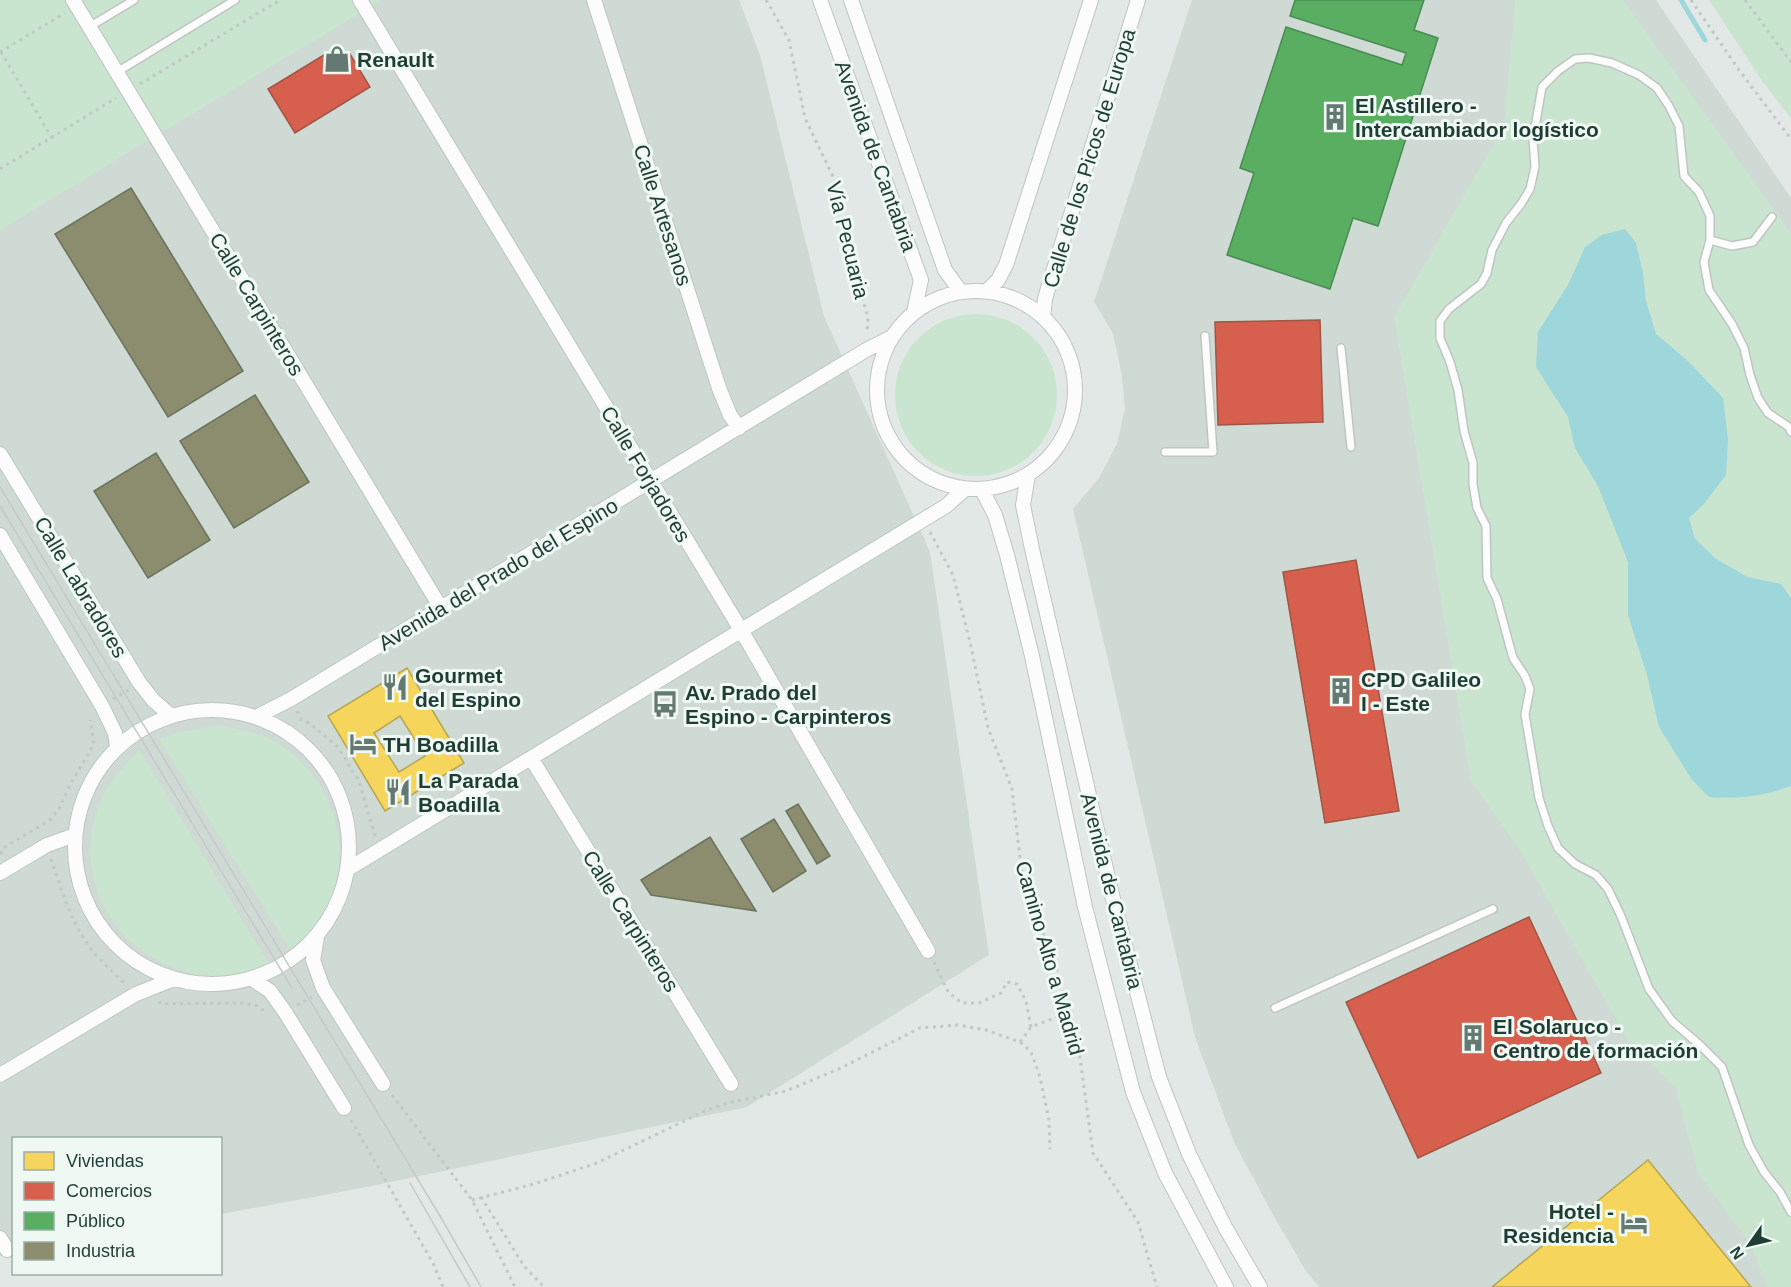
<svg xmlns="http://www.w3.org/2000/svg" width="1791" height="1287" font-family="Helvetica,sans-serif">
  <rect width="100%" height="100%" fill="#e2e8e5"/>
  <path fill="#cfdad5" d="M0,0H739L760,55L824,316L930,552L989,955L747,1107L367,1187L221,1214L220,1138H14L13,1253L0,1256Z
    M1192,0H1656L1791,198V1287H1319L1306,1271L1272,1213L1234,1142L1195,1037L1073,509L1099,478L1117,444L1125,409L1122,376L1113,333L1094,302Z"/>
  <path fill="#c9e4cf" d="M0,0H382L0,230Z
    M1515,0H1623L1791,233V1287H1768L1748,1241L1698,1173L1676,1089L1627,1039L1521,852L1471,781L1394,317L1504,126Z
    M1709,0H1791V118L1762,81Z
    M895 395a81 81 0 1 1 162 0a81 81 0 1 1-162 0Z
    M223,726C242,730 262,733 279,744C335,780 357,854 324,913C315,928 303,939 291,951L159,739C181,731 200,727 223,726Z
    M139,751H140L269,964C250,970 231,977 211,976C127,969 70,891 97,810C105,786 121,768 139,751Z"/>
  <path fill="#9dd6db" d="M1625,229L1636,243L1643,273L1646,301L1656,334L1688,361L1723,398L1728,440L1726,475L1703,505L1689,518L1695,539L1715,558L1747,577L1781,584L1791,598V786C1763,796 1739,799 1709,797L1692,780L1659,727L1647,675L1628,615V562L1598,486L1575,448L1568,417L1536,367L1538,332L1568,285L1585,247L1602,235Z"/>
  <path fill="#f6d55c" stroke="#b5a750" stroke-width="1.5" fill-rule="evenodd" d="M407,668L464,763L385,811L328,716ZM400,716L425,756L399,772L374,733Z
    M1648,1160L1751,1287H1492Z"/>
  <path fill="#d6604d" stroke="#9f5645" stroke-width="1.5" d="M337,47L344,58L350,54L370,87L295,133L268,89Z
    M1320,320L1323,422L1218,425L1215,322Z
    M1356,560L1399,811L1325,823L1283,572Z
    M1529,917L1601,1073L1418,1158L1346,1002Z"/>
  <path fill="#5aae61" stroke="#488c53" stroke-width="1.5" d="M1295,0H1424L1414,30L1438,38L1378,226L1353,218L1330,289L1227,255L1254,173L1240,168L1286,27L1402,65L1406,53L1290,16Z"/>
  <path fill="#8c8c6e" stroke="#6b745c" stroke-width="1.5" d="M131,188L243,371L168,417L55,234Z
    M255,395L309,482L234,528L180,441Z
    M156,453L210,540L148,578L94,491Z
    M798,804L830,856L817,864L786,811Z
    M774,819L806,871L773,892L741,839Z
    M710,837L756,911L651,895L641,880Z"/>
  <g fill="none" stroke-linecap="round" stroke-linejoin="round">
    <path stroke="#9dd6db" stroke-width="5" d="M1681,0L1705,40"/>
    <defs>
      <path id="lane" d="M89,27L134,0
        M117,72L235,0
        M1710,240L1732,246L1753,242L1772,217
        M1341,348L1351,447
        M1791,432L1789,427L1768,413L1758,398L1750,375L1744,348L1732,324L1709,290L1704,262L1710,240V216L1699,192L1684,176L1679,126L1669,106L1657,88L1639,75L1612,63L1589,58L1575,59L1558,71L1542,87L1533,139L1535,167L1530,189L1521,204L1506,223L1492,250L1487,273L1481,284L1449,309L1440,321V338L1450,362L1458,390L1464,431L1473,463V484L1477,508L1486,526L1487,578L1497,599L1513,658L1525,676L1530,689L1525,714L1539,798L1548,826L1558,848L1575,864L1596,875L1608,889L1621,916L1649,989L1672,1021L1701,1046L1722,1067L1749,1145L1764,1172L1780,1192L1791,1212
        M1165,452H1213L1205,336
        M1275,1008L1493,909"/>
      <path id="street" d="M73,0L441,608
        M360,0L741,630L928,951
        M594,0L719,388L730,415L739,428
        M820,0L921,280L914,312
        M851,0L945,270L961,292
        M987,291L998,280L1006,265L1091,0
        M877 390a99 99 0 1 1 198 0a99 99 0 1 1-198 0Z
        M1043,317L1045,299L1049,285L1138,0
        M0,454L139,682L153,700L170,715
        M1028,475L1023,505L1032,549L1113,899L1159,1077L1189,1154L1225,1227L1260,1287
        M982,490L995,515L1007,555L1032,656L1085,907L1133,1092L1165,1173L1226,1287
        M0,535L102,706L115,733L117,746
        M75 847a137 137 0 1 1 274 0a137 137 0 1 1-274 0Z
        M258,716L291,699L866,350L892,337
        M531,758L731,1084
        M348,869L946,506L965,489
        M0,873L47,845L75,835
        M317,937L313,960L323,988L383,1084
        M252,979L270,991L285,1012L344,1108
        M0,1075L136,994L174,979
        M0,1238L7,1250"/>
    </defs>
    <use href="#lane" stroke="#bfc5c2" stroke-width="10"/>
    <use href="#street" stroke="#bfc5c2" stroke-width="16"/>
    <path stroke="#bfc9c5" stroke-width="3" stroke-dasharray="3 4.5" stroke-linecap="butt" d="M766,0L789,40L805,118L837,185L851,261L868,317L867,333
      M1691,0L1739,70L1791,139
      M1745,0L1791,62
      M0,52L65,13
      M1,52L52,138
      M140,84L280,0
      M0,169L116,98
      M930,532L953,575L970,642L988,728L1012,789L1022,875L1057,971L1078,1043L1093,1153L1138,1222L1157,1287
      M113,699L128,690
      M297,711L301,719L309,723L337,746L359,781L375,836
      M1,854L3,848L50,820L59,809L70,785L94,744L90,720
      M51,859C60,885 68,913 83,937C93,955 110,969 124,983
      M934,962L948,992L962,1003H979L1001,993L1007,982L1017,984L1026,1001L1031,1027
      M158,1002L165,1004L242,1003L259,1006L265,1012
      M297,1005L312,997
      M1020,1042L1031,1027L1068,1013
      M392,1095L472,1200L515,1287
      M351,1120L434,1265L443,1287
      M481,1197L524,1266L544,1287
      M472,1200L534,1184L597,1163L705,1111L727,1103L786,1091L839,1069L920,1028L958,1025L986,1030L1020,1042L1026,1047L1031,1052L1040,1077L1049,1120L1050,1149"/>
    <use href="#lane" stroke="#fbfcfb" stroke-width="7"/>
    <use href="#street" stroke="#fbfcfb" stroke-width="14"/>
    <path stroke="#c5cac8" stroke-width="1.5" d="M0,487L440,1216L481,1287
      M0,506L292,988
      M410,1183L470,1287"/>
  </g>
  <defs>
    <symbol id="shop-bare" viewBox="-9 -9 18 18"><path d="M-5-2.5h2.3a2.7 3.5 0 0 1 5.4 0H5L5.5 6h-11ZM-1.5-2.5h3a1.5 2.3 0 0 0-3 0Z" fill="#637971" stroke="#eff8f3" stroke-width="2.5" paint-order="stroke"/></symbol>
    <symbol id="building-bare" viewBox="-9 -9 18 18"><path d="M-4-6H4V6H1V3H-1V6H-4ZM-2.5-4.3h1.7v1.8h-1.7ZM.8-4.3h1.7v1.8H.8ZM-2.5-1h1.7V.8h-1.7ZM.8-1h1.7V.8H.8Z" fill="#637971" stroke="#eff8f3" stroke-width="2.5" paint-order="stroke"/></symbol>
    <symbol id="restaurant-bare" viewBox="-9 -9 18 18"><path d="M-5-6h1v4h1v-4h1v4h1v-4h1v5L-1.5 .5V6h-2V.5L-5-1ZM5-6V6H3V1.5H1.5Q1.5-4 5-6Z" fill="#637971" stroke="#eff8f3" stroke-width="2.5" paint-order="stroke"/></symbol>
    <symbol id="bus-bare" viewBox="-9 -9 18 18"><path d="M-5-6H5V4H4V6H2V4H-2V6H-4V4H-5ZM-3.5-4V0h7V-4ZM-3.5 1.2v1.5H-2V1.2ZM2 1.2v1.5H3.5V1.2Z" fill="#637971" stroke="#eff8f3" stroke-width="2.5" paint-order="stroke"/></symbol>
    <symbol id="hotel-bare" viewBox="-9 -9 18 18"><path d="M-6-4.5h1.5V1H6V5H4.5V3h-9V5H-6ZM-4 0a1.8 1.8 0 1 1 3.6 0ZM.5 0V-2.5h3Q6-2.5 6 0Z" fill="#637971" stroke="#eff8f3" stroke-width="2.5" paint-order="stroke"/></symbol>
  </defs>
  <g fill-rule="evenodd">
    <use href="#shop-bare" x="318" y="40" width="38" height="38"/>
    <use href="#building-bare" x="1316" y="98" width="38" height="38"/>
    <use href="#restaurant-bare" x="376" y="668" width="38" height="38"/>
    <use href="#building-bare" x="1322" y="672" width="38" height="38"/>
    <use href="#bus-bare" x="646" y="685" width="38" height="38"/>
    <use href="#hotel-bare" x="344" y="725" width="38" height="38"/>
    <use href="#restaurant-bare" x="379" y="773" width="38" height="38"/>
    <use href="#building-bare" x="1454" y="1019" width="38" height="38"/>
    <use href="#hotel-bare" x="1615" y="1204" width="38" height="38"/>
  </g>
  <g text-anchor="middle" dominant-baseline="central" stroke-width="6" stroke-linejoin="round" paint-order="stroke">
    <g font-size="21" font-weight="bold" fill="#1e3d33" stroke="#eff8f3" text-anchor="start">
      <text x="357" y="59">Renault</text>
      <text x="1355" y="105">El Astillero -<tspan x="1355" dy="24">Intercambiador logístico</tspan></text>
      <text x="415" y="675">Gourmet<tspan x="415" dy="24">del Espino</tspan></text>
      <text x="1361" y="679">CPD Galileo<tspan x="1361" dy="24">I - Este</tspan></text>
      <text x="685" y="692">Av. Prado del<tspan x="685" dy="24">Espino - Carpinteros</tspan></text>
      <text x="383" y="744">TH Boadilla</text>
      <text x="418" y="780">La Parada<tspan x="418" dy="24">Boadilla</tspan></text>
      <text x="1493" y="1026">El Solaruco -<tspan x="1493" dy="24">Centro de formación</tspan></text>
      <text x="1614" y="1211" text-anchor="end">Hotel -<tspan x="1614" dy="24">Residencia</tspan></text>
    </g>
    <g font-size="21" fill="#1e3d33" stroke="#eff8f3">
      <text transform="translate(876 156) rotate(70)">Avenida de Cantabria</text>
      <text transform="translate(1089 158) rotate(-73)">Calle de los Picos de Europa</text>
      <text transform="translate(663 215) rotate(72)">Calle Artesanos</text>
      <text transform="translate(848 240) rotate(76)">Vía Pecuaria</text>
      <text transform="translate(257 304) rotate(59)">Calle Carpinteros</text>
      <text transform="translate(646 474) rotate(59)">Calle Forjadores</text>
      <text transform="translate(498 574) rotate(-31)">Avenida del Prado del Espino</text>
      <text transform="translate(81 587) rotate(59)">Calle Labradores</text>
      <text transform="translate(1112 891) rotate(76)">Avenida de Cantabria</text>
      <text transform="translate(631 921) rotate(58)">Calle Carpinteros</text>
      <text transform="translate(1050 958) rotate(74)">Camino Alto a Madrid</text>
    </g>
  </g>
  <rect x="12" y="1137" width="210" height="138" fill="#eff8f3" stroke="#9bada6" stroke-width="1.5"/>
  <rect x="24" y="1152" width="30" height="18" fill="#f6d55c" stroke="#9bada6" stroke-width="1.5"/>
  <text x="66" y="1167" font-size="18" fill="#1e3d33">Viviendas</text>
  <rect x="24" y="1182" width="30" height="18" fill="#d6604d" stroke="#9bada6" stroke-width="1.5"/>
  <text x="66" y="1197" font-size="18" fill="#1e3d33">Comercios</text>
  <rect x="24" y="1212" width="30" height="18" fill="#5aae61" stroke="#9bada6" stroke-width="1.5"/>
  <text x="66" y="1227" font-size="18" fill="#1e3d33">Público</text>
  <rect x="24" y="1242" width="30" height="18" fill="#8c8c6e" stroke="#9bada6" stroke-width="1.5"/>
  <text x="66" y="1257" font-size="18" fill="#1e3d33">Industria</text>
  <g transform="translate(1749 1245) rotate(236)" stroke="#eff8f3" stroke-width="4.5" paint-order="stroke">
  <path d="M0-4.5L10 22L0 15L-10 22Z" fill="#1e3d33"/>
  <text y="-9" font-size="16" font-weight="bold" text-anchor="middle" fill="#1e3d33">N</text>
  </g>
</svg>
